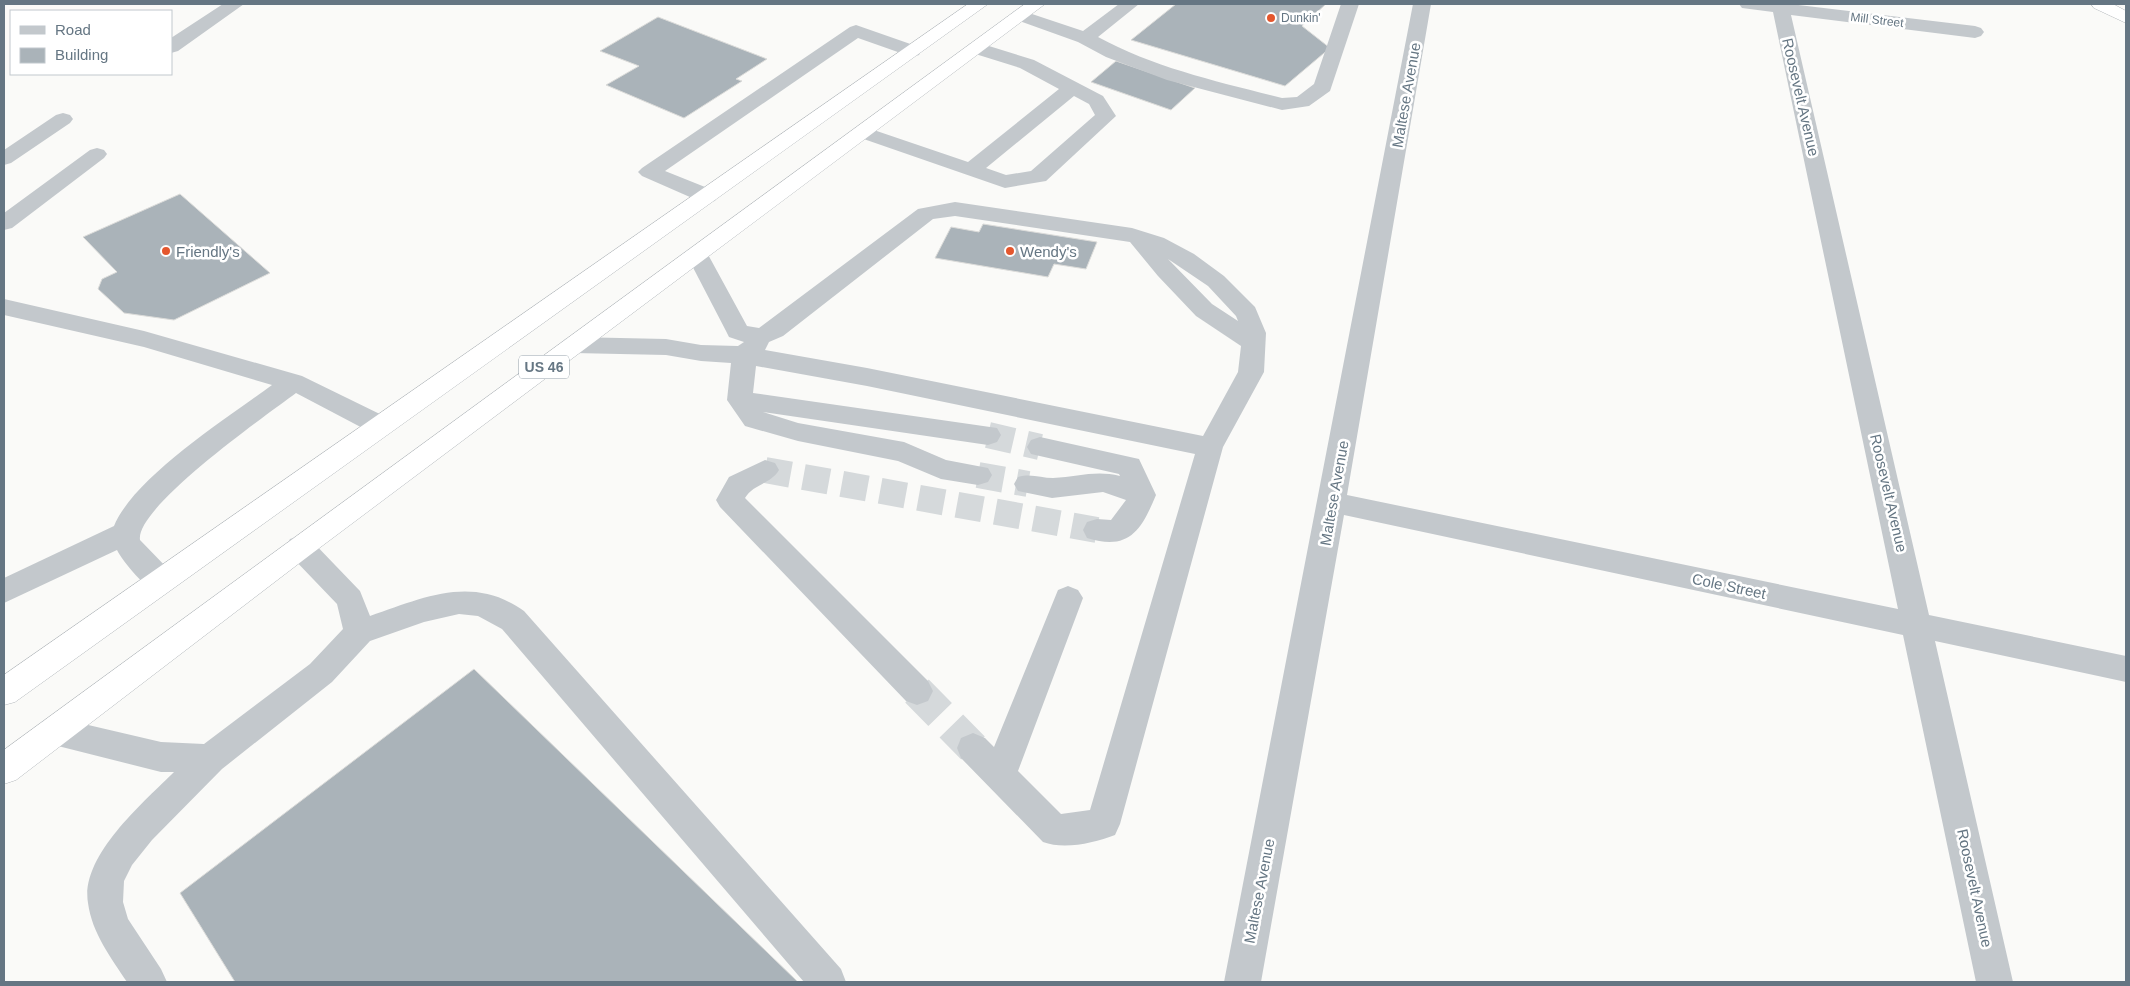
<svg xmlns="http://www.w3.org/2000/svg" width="2130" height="986" font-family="Helvetica,sans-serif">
  <rect width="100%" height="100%" fill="#fafaf8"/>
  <path fill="#aab3b9" stroke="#dcdcda" d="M1176,4H1326L1302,26L1330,48L1285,86L1131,40Z
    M658,17L767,59L736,79L742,81L684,118L606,85L639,66L600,51Z
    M1116,61L1195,88L1171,110L1091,82Z
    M180,194L270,273L174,320L124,313L98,289L102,279L117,272L83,237Z
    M983,224L1097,242L1086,269L1054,264L1048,277L935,258L951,227L979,232Z
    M474,669L798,982H235L180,893Z"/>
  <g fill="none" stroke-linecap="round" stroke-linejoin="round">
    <path stroke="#d5d9db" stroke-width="26" stroke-dasharray="26 13" stroke-linecap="butt" d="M988,435L1040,447
      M765,470L1097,530
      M978,475L1028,484"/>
    <path stroke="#d5d9db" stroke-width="33" stroke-dasharray="33 16" stroke-linecap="butt" d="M917,691L973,748"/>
    <defs>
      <path id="highway" d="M968,4H988L15,702L4,705V675Z
        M1025,4H1045L310,555L16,780L4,784V750Z
        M2091,4H2113L2126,11V23L2094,8Z"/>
    </defs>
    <use href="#highway" stroke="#b4b9bd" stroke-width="1"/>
    <path fill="#c3c8cc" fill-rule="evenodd" d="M223,4H244L178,51L171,53V38Z
      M1119,4H1139L1098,37C1155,68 1219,82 1282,98L1297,97L1314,84L1341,4H1359L1330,91L1309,106L1282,110L1167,80L1106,57L1078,42L1014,19L1011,15L1014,11L1020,10L1083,31Z
      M1413,4H1431L1347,495L1898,609L1773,12L1742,8L1739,4H1790L1975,26L1981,28L1984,32L1981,36L1975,38L1791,15L1929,615L2126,656V682L1935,641L2013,982H1976L1903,635L1344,515L1261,982H1224Z
      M856,25L919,47L921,51L919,55L912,57L858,38L665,171L715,191L718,196L715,201L707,202L699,201L642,176L638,172L642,168L850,27Z
      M976,42L1034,60L1103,96L1116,116L1046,181L1005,188L855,136L852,132L855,128L862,126L968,162L1059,89L1020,68L969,52L967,48L969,44ZM1074,96L1089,104L1095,115L1031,171L1006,175L986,168Z
      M63,113L70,115L73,119L70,123L11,163L4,165V150L56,115Z
      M97,148L104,150L107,154L104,158L12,228L4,230V213L90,150Z
      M955,202L1132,228L1164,238L1194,254L1224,276L1255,307L1266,333L1264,372L1223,447L1120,824L1115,835C1094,843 1064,850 1043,842L961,758L957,748L961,738L973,733L985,738L994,747L1058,590L1068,586L1078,590L1083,598L1018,771L1061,814L1090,810L1195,454L867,386L756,366L753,393L997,428L1001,435L997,442L988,445L763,412L798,423L904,442L946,460L988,468L992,475L988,482L978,485L941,479L898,461L798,441L745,426L727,400L731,363L701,361L666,355L574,353L565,351L562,345L565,339L574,337L666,339L701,345L738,346L744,342L729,337L726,331L686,254L689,249L697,247L705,249L747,326L759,328L918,209ZM955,216L1130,242L1158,276L1196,316L1241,346L1238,372L1203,436L867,368L765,350L769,342L783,336L933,219ZM1168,259L1208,286L1236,316L1238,321L1212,304Z
      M4,299L144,331L302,376L390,419L394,426L390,433L381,435L372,433L296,393C268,414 135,507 140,540L172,573L177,581L172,589C169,591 164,593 160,592C147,591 123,562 117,550L4,603V578L114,526C134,477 229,417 272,385L144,347L4,315Z
      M1040,437L1139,459L1156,495C1141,531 1129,551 1087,538L1083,530L1087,522L1097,519L1111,520L1126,500L1103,492L1052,498L1018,491L1014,484L1018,477C1031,473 1041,478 1053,478C1078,477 1095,470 1120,476L1119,474L1031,454L1027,447L1031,440Z
      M765,460L775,463L779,470C771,484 753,484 745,498L928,681L933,691L928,701L917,705L906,701L720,507L716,500L729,477Z
      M300,536L310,539L360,591L370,616C423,598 472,574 524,611L841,969L846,982H804L502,629L478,616L459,614L424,622L370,641L332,682L222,769L152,840L132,865L124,881L123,902L128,919L161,969L167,982H127C111,958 92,933 88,903C80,856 144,802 174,772H161L54,745L43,741L38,731L43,721L54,717L161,742L204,744L310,664L343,629L337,604L290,555L286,547L290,539Z"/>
    <use href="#highway" fill="#fff" fill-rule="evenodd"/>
  </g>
  <g fill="#e4572e" stroke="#fff" stroke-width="2">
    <circle cx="1271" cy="18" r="5"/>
    <circle cx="166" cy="251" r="5"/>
    <circle cx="1010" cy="251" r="5"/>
  </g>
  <g text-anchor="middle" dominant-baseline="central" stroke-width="5" stroke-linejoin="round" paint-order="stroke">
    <g font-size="12" fill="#657683" stroke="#fff" text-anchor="start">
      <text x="1281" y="18">Dunkin'</text>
    </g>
    <g font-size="12" fill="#657683" stroke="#fff">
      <text transform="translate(1877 20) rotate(7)">Mill Street</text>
    </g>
    <rect fill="#fff" stroke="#939fa8" stroke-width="1" x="519" y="355.5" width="50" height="23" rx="4"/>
    <g font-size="14" font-weight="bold" fill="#657683">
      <text x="544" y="367">US 46</text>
    </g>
    <g font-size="15" fill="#657683" stroke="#fff">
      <text transform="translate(1406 95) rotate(-80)">Maltese Avenue</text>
      <text transform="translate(1801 97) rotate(77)">Roosevelt Avenue</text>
      <text transform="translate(1334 493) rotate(-80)">Maltese Avenue</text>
      <text transform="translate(1889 493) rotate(77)">Roosevelt Avenue</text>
      <text transform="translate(1729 586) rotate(12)">Cole Street</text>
      <text transform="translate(1975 888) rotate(78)">Roosevelt Avenue</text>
      <text transform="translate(1259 891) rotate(-79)">Maltese Avenue</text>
    </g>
    <g font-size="15" fill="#657683" stroke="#fff" text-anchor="start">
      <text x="176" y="251">Friendly's</text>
      <text x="1020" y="251">Wendy's</text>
    </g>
  </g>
  <rect width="2130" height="986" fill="none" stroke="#657683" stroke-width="10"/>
  <rect x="10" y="10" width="162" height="65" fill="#ffffff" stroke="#c1c8cd"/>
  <rect x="20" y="26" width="25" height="8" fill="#c3c8cc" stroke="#c1c8cd"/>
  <text x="55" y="35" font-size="15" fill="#657683">Road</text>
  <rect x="20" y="48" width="25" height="15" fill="#aab3b9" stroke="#c1c8cd"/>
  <text x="55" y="60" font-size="15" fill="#657683">Building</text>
</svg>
